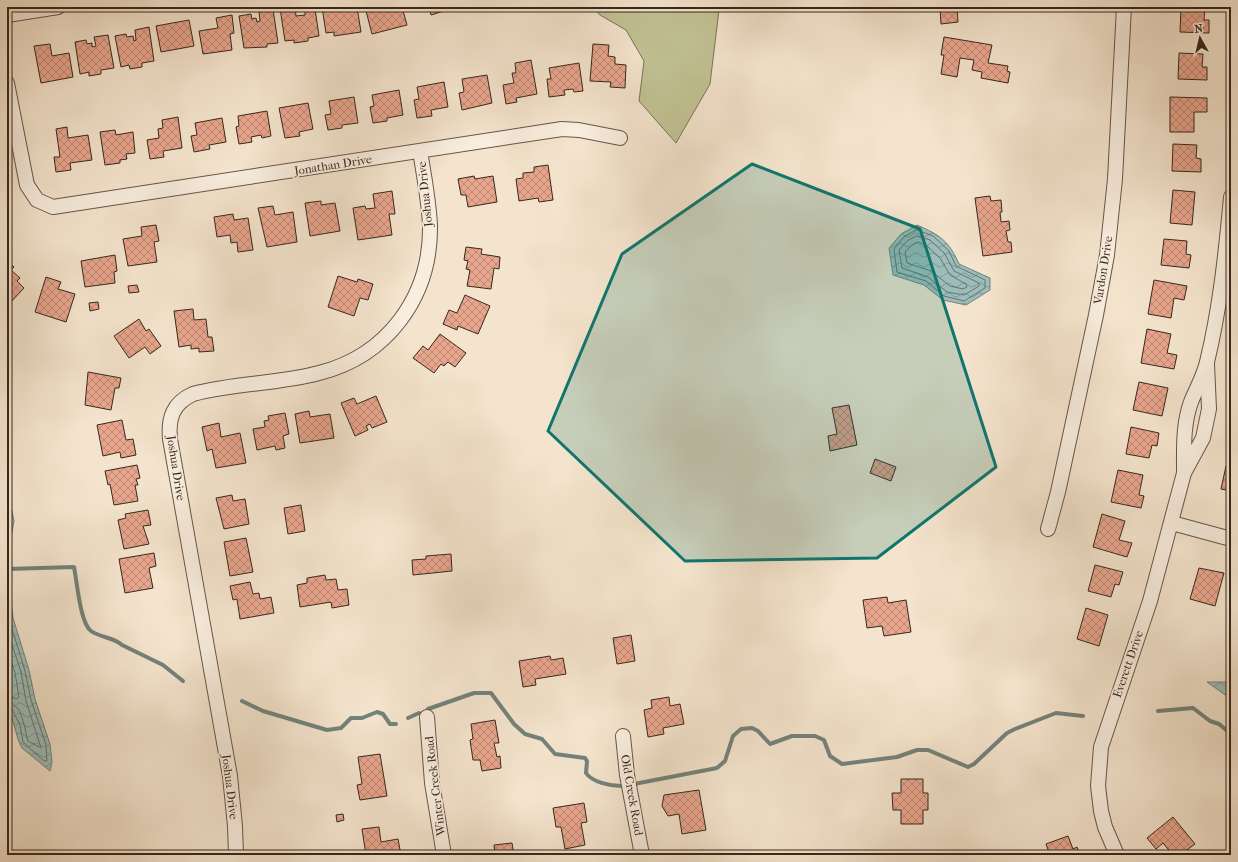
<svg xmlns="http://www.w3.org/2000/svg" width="1238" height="862" font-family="'IM FELL French Canon',serif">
  <defs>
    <pattern id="water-waves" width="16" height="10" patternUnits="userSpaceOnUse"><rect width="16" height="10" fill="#9cbeba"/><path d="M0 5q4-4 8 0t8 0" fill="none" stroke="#809a96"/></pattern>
    <pattern id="building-cross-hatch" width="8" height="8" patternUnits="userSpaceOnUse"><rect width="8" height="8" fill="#e9a68e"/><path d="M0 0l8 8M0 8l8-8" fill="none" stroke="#be8773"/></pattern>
  </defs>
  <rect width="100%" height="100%" fill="#f4e4cd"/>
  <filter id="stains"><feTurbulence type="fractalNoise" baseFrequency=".005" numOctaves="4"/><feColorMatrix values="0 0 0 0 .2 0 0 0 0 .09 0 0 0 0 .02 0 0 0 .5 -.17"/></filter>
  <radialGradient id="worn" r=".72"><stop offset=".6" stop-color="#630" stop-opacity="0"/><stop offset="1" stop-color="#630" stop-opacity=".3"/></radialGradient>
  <path fill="#c1c294" stroke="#7c7458" d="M593,7H721L719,10L710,84L676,143L639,101L644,61L626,30L600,15Z"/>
  <path fill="url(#water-waves)" stroke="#74827b" d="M917,225C940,235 949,241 959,264L990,278V290L966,305L943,300L924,285L893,275L889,248L901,234Z
    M7,485L14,521L7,560Z
    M7,573L13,618L29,670L35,699L50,744L52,762L50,771L22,748C15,737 16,722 7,709Z
    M1207,682H1231V699Z"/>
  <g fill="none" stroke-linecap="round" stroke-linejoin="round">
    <path stroke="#6a726b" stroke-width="1" d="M917,230L933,236L949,251L956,266L985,280V288L964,301L944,296L926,281L897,272L894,249L904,237Z
      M917,236L930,240L945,254L954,271L979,283V286L964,295L947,292L928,277L902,268L899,250L907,241Z
      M918,242L927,246L940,258L950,275L966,284L967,287L963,289L950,286L931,271L907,263L905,252L911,246Z
      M7,602L9,619L25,671L31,700L46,745L47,761H44L23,742L20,725L12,709L7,707
      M7,629L21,672L26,701L41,748L28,741C24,729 23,703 7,702
      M7,650L15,673L19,697L17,699L7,696"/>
    <path stroke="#74827b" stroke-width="4" d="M7,569L74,567C77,581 80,623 91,631C101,638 113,637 122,645L163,665L183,681
      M242,701L263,711L327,730L341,728L351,718H362L377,712L383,714L390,724H396
      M428,709L474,693H491L514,724L525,734L542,739L555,754L585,758L587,761L586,773C592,782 610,786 621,786
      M1158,711L1193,708L1210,721L1219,724L1231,734
      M408,718L419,713
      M634,784L717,768L725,761L733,736L741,729L752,728L758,731L770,744L792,736H815L824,740L830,756L842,764L897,757L917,750H928L968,767L974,764L1007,733L1015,729L1056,713L1083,716"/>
  </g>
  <path fill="url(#building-cross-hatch)" stroke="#37271c" d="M295,7L296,16L305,15V11L315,9L319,36L308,38V41L294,43V40L285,41L280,8Z
    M322,7H338V10L357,7L361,32L334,36V32L326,33Z
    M365,7H402L407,25L372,34Z
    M429,7H446L447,10L431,15Z
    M940,7H957L958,22L941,24Z
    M1181,7H1205L1204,20H1209V33L1180,32Z
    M273,9L278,43L267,44V47L244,48L239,16L251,14L252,19L256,18L257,22L260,21L259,11Z
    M232,15L234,33L230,34L232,50L203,54L199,31L218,28L216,18Z
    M189,20L194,46L161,52L156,26Z
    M149,27L154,61L142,63V67L130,69L129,65L121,67L115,36L126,34L127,37L133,36L134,41L136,40L135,30Z
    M108,35L114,68L101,70V74L89,76V72L80,74L75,42L86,40L87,44L92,43V47L96,46L94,37Z
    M944,37L992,45L988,63L1008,66L1007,71L1010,72L1008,83L981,78L982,72L972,70L974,60L960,58L957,77L941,74L944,55H941Z
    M50,44L52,56L69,53L73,77L41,83L34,46Z
    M593,44L609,45L608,56L615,57V64L626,65L625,88L610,87L611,82L590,81Z
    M1179,53L1203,54L1202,67H1207V80L1178,79Z
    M531,60L537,94L516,98L517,102L506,104L503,85L514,83L512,73H516L515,63Z
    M579,63L583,91L574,92L573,89L564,90L565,95L549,97L547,79H551L549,68Z
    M487,75L492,103L462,110L459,93L464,92L462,79Z
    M444,82L448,107L431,110L432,116L417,118L414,100L419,99L417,87Z
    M399,90L403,115L387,118V121L373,123L370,107L374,106L372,95Z
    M354,97L358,123L342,125V128L328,130L325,115L331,114L329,101Z
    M1170,97L1207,98V112H1194V132H1170Z
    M308,103L313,129L299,132L300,136L285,138L279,108Z
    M267,111L271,136L262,138L261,135L251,137L252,142L239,144L236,127L239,126L238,116Z
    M178,117L182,148L163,151L164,157L150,159L147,140L159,138L158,129L163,128L162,120Z
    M222,118L226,142L209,145L210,149L194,152L191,136L197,135L195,123Z
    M67,127L68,138L88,135L92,160L70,163L71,170L56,172L54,157H60L56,129Z
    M115,130L116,135L133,132L135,153L126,154L127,159L120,160V163L105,165L100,132Z
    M1173,144L1197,145L1196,158L1201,159V172L1172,171Z
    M548,165L553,200L539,202L538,198L519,201L516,179L523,178V173L534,172V167Z
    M474,176L475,179L493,176L497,202L468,207L466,195H461L458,179Z
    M1173,190L1195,192L1192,225L1170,223Z
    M392,191L395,214H389L392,235L358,240L353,208L365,206L366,209L375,208L373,194Z
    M990,196L991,201L1001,200L1002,212H1000L1001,222L1009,221L1010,230L1006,231L1008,242H1011L1012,252L983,256L975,198Z
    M321,201V205L335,203L340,231L310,236L305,203Z
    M273,206L275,215L293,212L297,242L267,247L258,208Z
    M233,214L234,220L248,218L253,250L238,252L237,242L231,243L230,235L217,237L214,217Z
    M156,225L159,241L154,242L157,262L128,266L123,239L142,236L141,227Z
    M1164,239L1187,241L1186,254L1191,255L1189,268L1161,265Z
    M466,247L482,249L481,254L500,257L499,269L494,268L491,289L467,286L470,270L466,269L468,261L464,260Z
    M115,255L117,271L114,272L115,283L85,287L81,261Z
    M7,261L14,267L11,270L20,278L17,281L24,288L9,304L7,302Z
    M338,276L357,282L358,279L373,284L368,300L360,298L354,316L328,307Z
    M46,277L61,282L58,289L75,294L66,322L35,312Z
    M1154,280L1187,286L1184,300L1174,298L1171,318L1148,314Z
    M137,285L139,292L129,293L128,286Z
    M465,295L490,306L478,334L458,326L457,330L443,324L449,310L457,313Z
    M98,302L99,309L90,311L89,303Z
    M193,309L194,320L206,319L208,337H212L214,351L199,352V348L191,349V345L179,347L174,311Z
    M139,319L146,331L149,329L161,346L150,354L145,347L129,358L114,336Z
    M1147,329L1171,334L1167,353L1177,355L1174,369L1141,363Z
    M440,334L466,353L455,367L448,362L444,366L441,364L434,373L413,358L423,346L428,350Z
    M88,372L121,378L119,388H115L111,410L85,405Z
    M1139,382L1168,388L1162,416L1133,410Z
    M376,396L387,422L372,428L370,424L366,426L368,430L355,436L341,403L354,398L357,404Z
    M849,405L857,445L830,451L828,436L837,434L832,408Z
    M309,411L310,417L330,414L334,438L300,443L295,414Z
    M285,413L289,434L283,436L285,448L276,450L275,446L257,450L253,429L265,427L264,421L269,420L268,416Z
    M122,420L126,440L133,439L136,455L121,458L120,452L103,456L97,425Z
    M219,423L221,437L240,433L246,463L216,468L212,449L207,451L202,427Z
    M1131,427L1159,433L1157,446L1152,445L1149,458L1126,454Z
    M875,459L896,467L891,481L870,473Z
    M137,465L140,478L136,479L138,485H135L138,501L114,505L110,484L108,485L105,471Z
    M1226,466L1231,467V491L1221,489Z
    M1118,470L1143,475L1139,495L1144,496L1141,508L1111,502Z
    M232,495L233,501L245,499L249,524L224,529L216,498Z
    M301,505L305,531L288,534L284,508Z
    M148,510L151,525L143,526L149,544L124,549L118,520L126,518L125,514Z
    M1102,514L1125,521L1119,540L1132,543L1127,557L1093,547Z
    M246,538L253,572L230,576L224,542Z
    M154,553L156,566L149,568L153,588L125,593L119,559Z
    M451,554L452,571L413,575L412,560L426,559V556Z
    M1095,565L1123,572L1119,585L1115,584L1111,597L1088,591Z
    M1199,568L1224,573L1215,606L1190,599Z
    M325,575L326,580L336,579L338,590L347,589L349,605L332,608L331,602L300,607L297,585L307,583V578Z
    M250,582L253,594L259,593L260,599L271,597L274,613L240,619L237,599L233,600L230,586Z
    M887,597L888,603L906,600L911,632L884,636L882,626L867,628L863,600Z
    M1086,608L1108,615L1099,646L1077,639Z
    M631,635L635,661L617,664L613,638Z
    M550,656L551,660L563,658L566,674L535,679L536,685L523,687L519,661Z
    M669,697L670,706L680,704L684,724L663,728L664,734L648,737L644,710L652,708L651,700Z
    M495,720L499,743H494L497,757L500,756L501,768L482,771L480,760H473L470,740L473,739L471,724Z
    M380,754L387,796L360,800L357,785L362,784L358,757Z
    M901,779H923V793H928V810H923V824H901V810H893L892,793H901Z
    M699,790L706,830L682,834L679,814L668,816L662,806L664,795Z
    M584,803L587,822L581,823L585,845L565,849L561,827H556L553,808Z
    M343,814L344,820L337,822L336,815Z
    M1173,817L1195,844L1180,855H1173L1163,843L1156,849L1147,838Z
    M379,827L381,842L398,839L401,855H366L362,829Z
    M1068,836L1073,849L1077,847L1080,855H1050L1046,844Z
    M512,843L514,855H495L494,845Z
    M703,850L704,855H676Z"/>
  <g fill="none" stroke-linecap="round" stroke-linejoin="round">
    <defs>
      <path id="street" d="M7,15L58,7
        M7,83L27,185L37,200L53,207L562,129L579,130L620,138
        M1184,471C1184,447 1183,424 1191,402C1196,389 1204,376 1207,362C1220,309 1226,252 1231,197
        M1172,523L1231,539
        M1048,529L1058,492L1096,315L1107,255L1115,179L1124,7
        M427,717L432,783L444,855
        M623,736L627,775L642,855
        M236,855L235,826L230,776L170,439C168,418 173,403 193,394C234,383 278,384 319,373C387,356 431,297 430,226C429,201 424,176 420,151
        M1117,855L1105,827L1101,811L1098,786L1101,747L1150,601L1184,473L1203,438L1209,409L1207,364"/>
    </defs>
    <use href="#street" stroke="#665648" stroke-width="16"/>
    <use href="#street" stroke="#f8edde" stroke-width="14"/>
  </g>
  <path fill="#0f766e" fill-opacity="0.2" stroke="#0f766e" stroke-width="3" stroke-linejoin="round" d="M752,164L920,229L996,467L877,558L685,561L548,431L622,254Z"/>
  <g text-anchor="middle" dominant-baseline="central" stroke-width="3.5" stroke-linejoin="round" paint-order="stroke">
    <g font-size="12" fill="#37271c" stroke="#f8edde">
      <text transform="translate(333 165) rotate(-9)">Jonathan Drive</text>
      <text transform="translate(425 194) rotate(-96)">Joshua Drive</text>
      <text transform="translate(1103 270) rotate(-81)">Vardon Drive</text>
      <text transform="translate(176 468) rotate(81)">Joshua Drive</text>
      <text transform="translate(1128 664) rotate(-71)">Everett Drive</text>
      <text transform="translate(435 786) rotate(-97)">Winter Creek Road</text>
      <text transform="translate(230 787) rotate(83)">Joshua Drive</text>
      <text transform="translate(632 795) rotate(80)">Old Creek Road</text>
    </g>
  </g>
  <rect width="1238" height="862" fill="none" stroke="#f4e4cd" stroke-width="24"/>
  <rect x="8" y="8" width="1222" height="846" fill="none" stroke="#37271c" stroke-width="2"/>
  <rect x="12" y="12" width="1214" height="838" fill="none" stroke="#37271c"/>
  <g transform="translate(1200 38) rotate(352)" stroke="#f8edde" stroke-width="3" paint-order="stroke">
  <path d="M0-3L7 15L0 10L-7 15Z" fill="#37271c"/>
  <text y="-6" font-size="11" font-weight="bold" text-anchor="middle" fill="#37271c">N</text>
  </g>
  <rect width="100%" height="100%" filter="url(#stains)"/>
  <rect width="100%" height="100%" fill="url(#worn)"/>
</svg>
